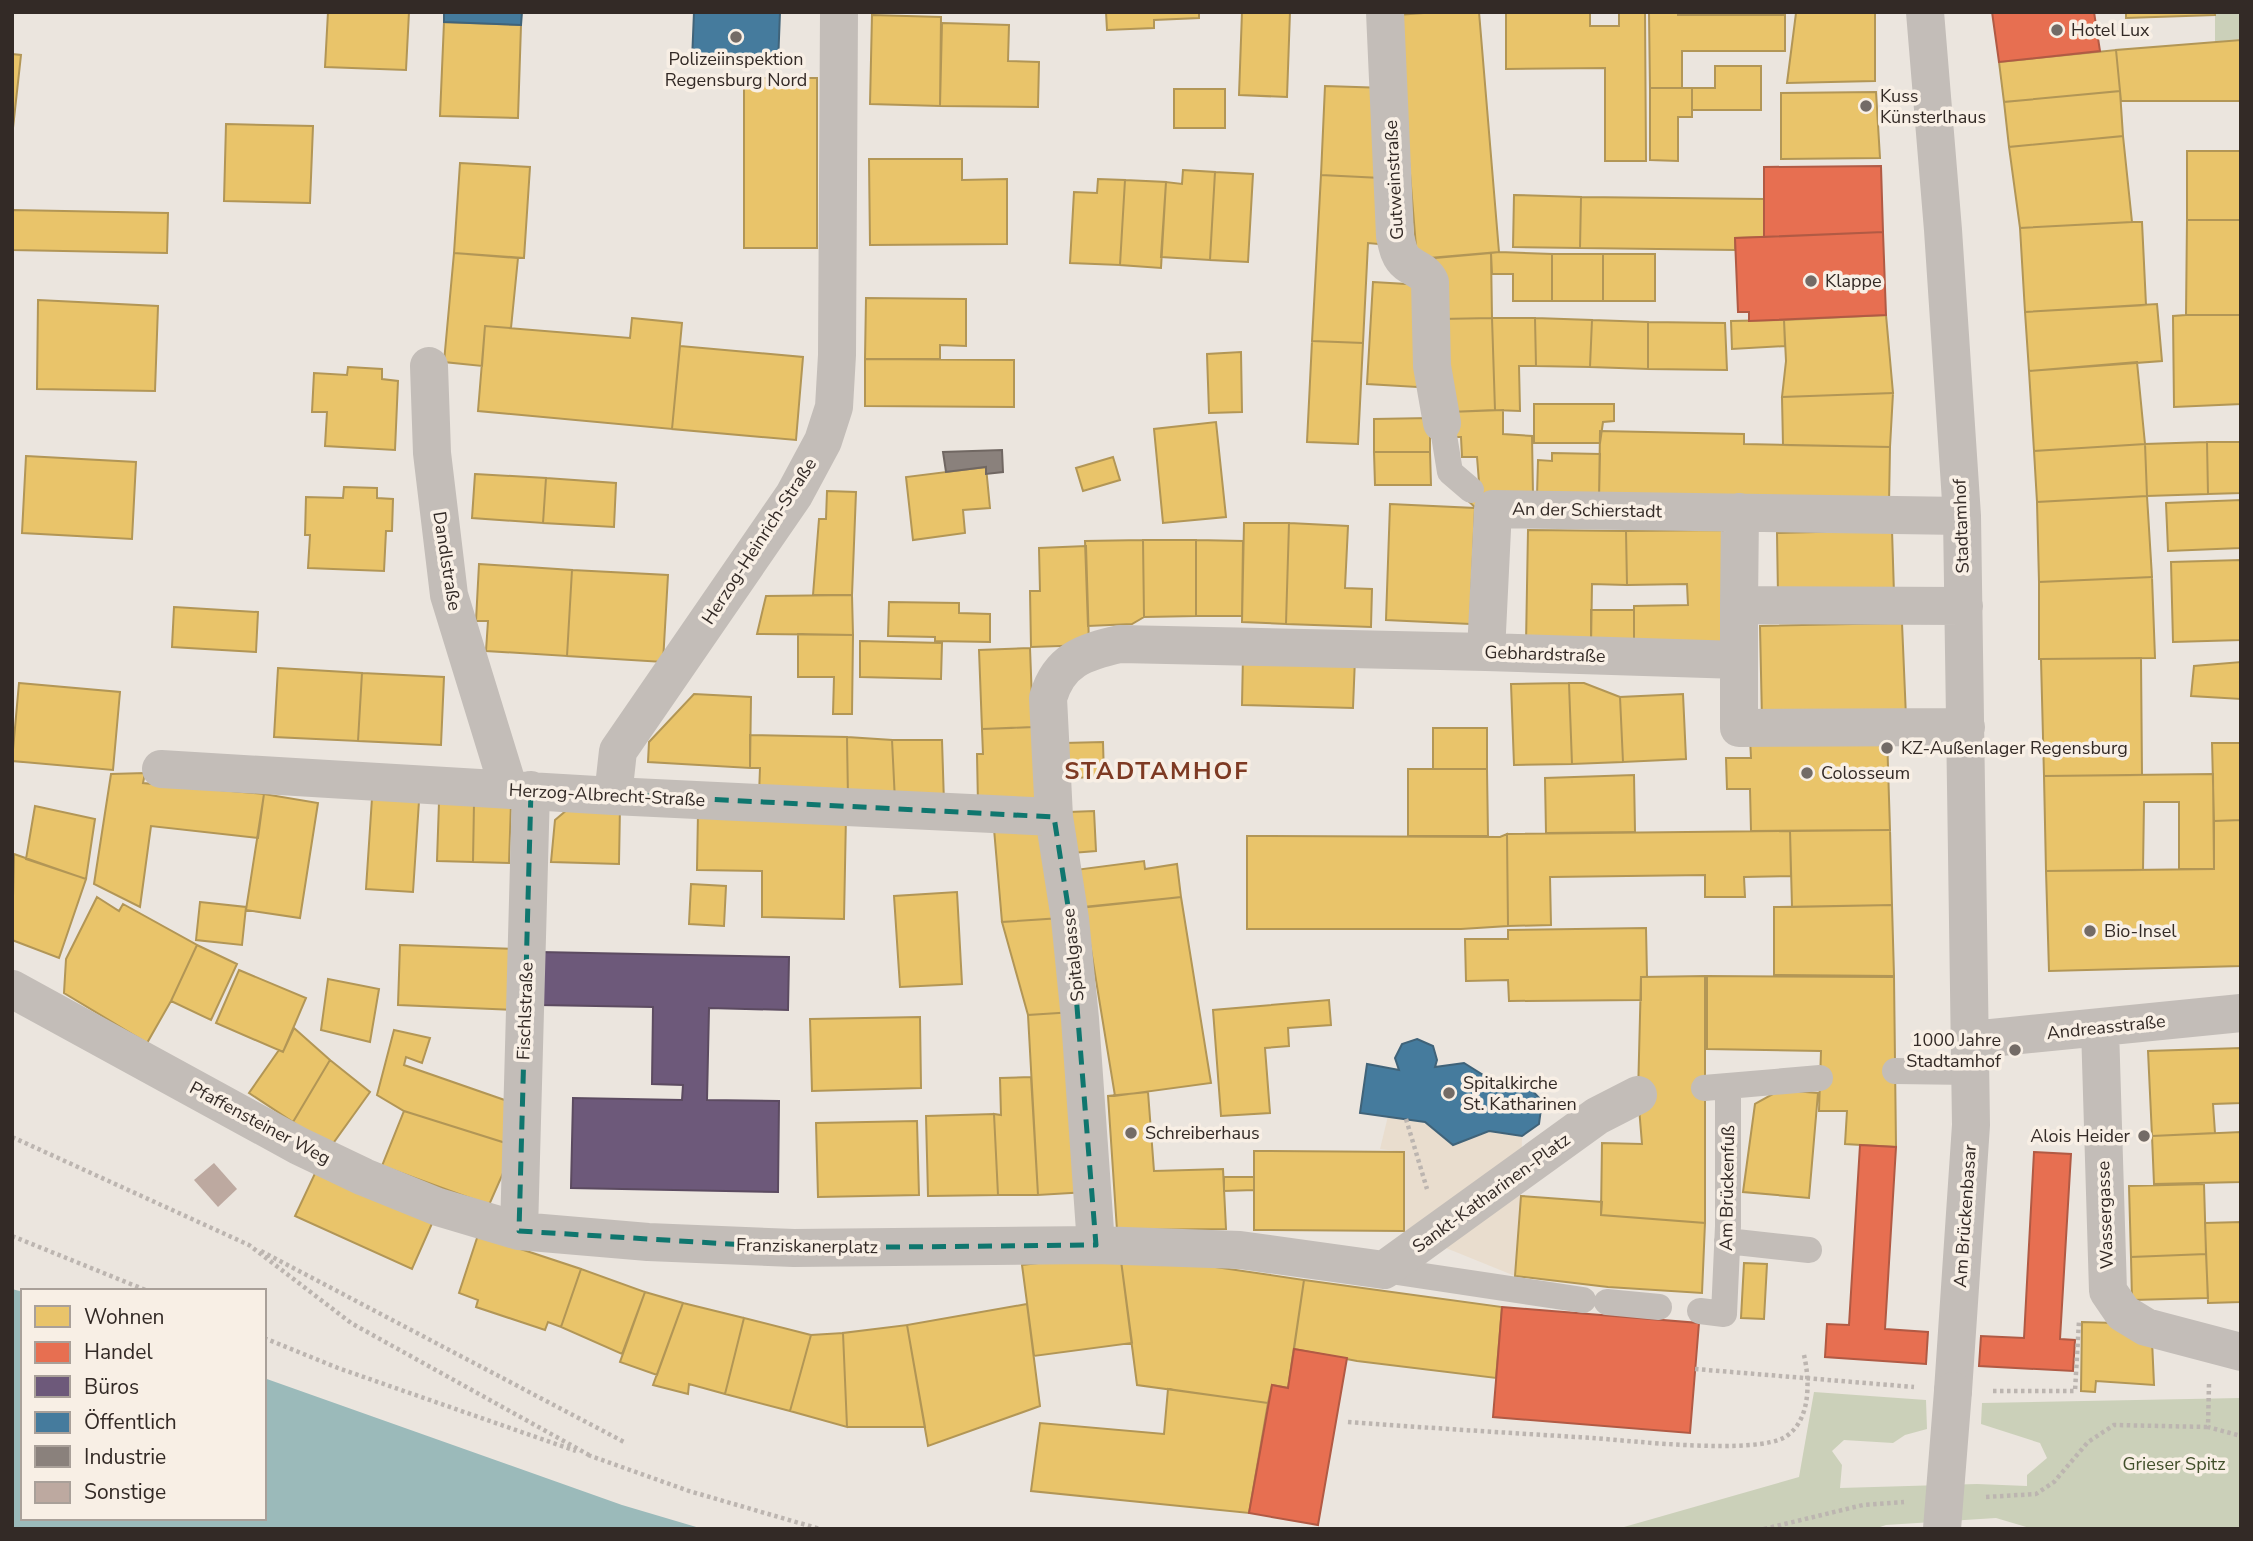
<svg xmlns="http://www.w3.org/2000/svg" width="2253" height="1541" font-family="'Nunito Sans',sans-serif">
  <rect width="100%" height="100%" fill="#ebe5de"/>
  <path fill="#cbd0b9" d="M2215,12H2241V40L2215,42Z
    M1814,1392L1926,1400L1927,1429L1905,1435L1893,1443L1844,1440L1832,1451L1842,1465L1840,1488L1977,1484L2027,1486V1475L2047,1458L2040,1443L1981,1424L1982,1403L2241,1398V1529H2033L1996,1518L1886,1525L1874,1529H1617L1799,1477Z"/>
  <path fill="#e9ddce" d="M1388,1116L1425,1122L1453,1145L1489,1131L1522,1136L1521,1196L1515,1276L1404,1231V1152L1380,1149Z"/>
  <path fill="#9bbaba" d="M12,1289L23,1292V1518H264V1378L622,1505L703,1529H12Z"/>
  <path fill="#e9c46a" stroke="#b29656" stroke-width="2" d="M328,12H409L406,70L325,67Z
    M1106,12H1199V18L1154,20V28L1107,30Z
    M1242,12H1290L1287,97L1239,95Z
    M1437,12H1479L1499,252L1417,259L1397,15Z
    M1506,12H1590V26H1619V12H1645L1646,161H1605V68L1506,69Z
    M1649,12H1678V15H1785V51H1682V88H1650Z
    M1875,12V81L1787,83L1796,13Z
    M2126,12H2215V15L2126,18Z
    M872,15L941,17L940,106L870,104Z
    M444,22L521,25L518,118L440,116Z
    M942,23L1009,25L1008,61L1039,62L1038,107L940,106Z
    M2241,40V101H2121L2116,50Z
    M2116,50L2120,91L2004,102L1999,62Z
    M12,54L21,55L13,128H12Z
    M1715,66H1761V110H1692V88H1715Z
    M744,78H817V248H744Z
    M1325,86L1386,88L1381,178L1321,175Z
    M1650,88H1692V117H1678V161L1650,160Z
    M1174,89H1225V128H1174Z
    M2120,91L2123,136L2009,147L2004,102Z
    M1876,92L1880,158L1781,159V93Z
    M226,124L313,126L310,203L224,201Z
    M2123,136L2132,222L2020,228L2009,147Z
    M2187,151H2241V220H2187Z
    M869,159H962V180L1007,179V244L870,245Z
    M460,163L530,167L524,258L454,253Z
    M1183,170L1215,172L1210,260L1161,257L1166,182L1182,184Z
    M1215,172L1253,174L1248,262L1210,260Z
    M1321,175L1381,178L1378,244L1368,243L1363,343L1312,341Z
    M1098,179L1125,180L1120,265L1070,263L1074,192L1097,193Z
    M1125,180L1166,182L1161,268L1120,265Z
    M1514,195L1581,197L1580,248L1513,247Z
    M1581,197L1764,199V237L1735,238V250L1580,248Z
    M12,210L168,213L167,253L12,250Z
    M2187,220H2241V315H2186Z
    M2132,222H2142L2146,305L2025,312L2020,228Z
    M1499,252L1552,254V301H1513V274H1492L1491,253Z
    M454,253L518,258L511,328L485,326L482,366L444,362Z
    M1491,253L1492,318L1441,319L1435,258Z
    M1552,254H1603V301H1552Z
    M1603,254H1655V301H1603Z
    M1373,282L1423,285L1417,387L1367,384Z
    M866,298L966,299V346L940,345V359H865Z
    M38,300L158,306L155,391L37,389Z
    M2157,304L2162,361L2029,371L2025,312Z
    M1886,315L1893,393L1782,397L1786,361L1784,320Z
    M2186,315H2241V404L2174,407L2173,316Z
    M632,318L682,323L672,429L478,411L485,326L630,338Z
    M1492,318H1535L1536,366H1519L1520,411L1495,410Z
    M1492,318L1495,410L1449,412L1441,319Z
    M1535,318L1592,320L1590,367L1536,366Z
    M1592,320L1648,322V369L1590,367Z
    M1784,320L1785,346L1732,349L1731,321Z
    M1648,322L1725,323L1727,370L1648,369Z
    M1312,341L1363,343L1358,444L1307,442Z
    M680,346L803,357L796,440L672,429Z
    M1241,352L1242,412L1209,413L1207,354Z
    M865,359L1014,360V407L865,406Z
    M2137,362L2145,444L2034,451L2029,371Z
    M348,367L382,369V379L398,381L395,450L325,446L327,412H312L314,373L347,375Z
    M1893,393L1890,447L1783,445L1782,397Z
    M1534,404H1614V421L1603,422L1600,443H1534Z
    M1503,410V434L1532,436L1533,495L1479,511L1464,497L1479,482L1477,457H1462L1461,437H1449V412Z
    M1430,418V452H1374V419Z
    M1216,422L1226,517L1163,523L1154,429Z
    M1600,431L1744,434V444L1890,447L1889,504L1599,498Z
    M2207,442L2208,494L2147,496L2145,444Z
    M2207,442H2241V493L2208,494Z
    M2145,444L2147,496L2037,502L2034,451Z
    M1374,452H1430L1431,485H1375Z
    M1552,453L1600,454L1599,498L1537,496L1538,460L1552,461Z
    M26,456L136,462L132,539L22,533Z
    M1113,457L1120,480L1083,491L1076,468Z
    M986,467L990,508L963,510L965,533L913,540L906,477Z
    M475,474L546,478L543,523L472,518Z
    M546,478L616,483L614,527L543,523Z
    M344,487L377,488V498L393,499L392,531H386L384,571L308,568L310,535H305L306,497L343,498Z
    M827,491L856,492L852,595H813L819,519H826Z
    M2147,496L2152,577L2039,582L2037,502Z
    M2241,500V548L2168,551L2166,503Z
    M1390,504L1475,508L1470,624L1386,620Z
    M1244,523H1289L1286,624L1242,622Z
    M1289,523L1348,526L1345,588L1372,589L1371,627L1286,624Z
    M1528,530L1626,531L1627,585L1592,584L1591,647L1526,644Z
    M1723,530L1724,649L1634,647V606L1688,605L1687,584L1627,585L1626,531Z
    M1892,530L1894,594L1778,596L1777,533Z
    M1143,540L1144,617L1132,624L1088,626L1085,541Z
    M1143,540H1196V616L1144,617Z
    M1196,540L1243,541L1242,616H1196Z
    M1086,546L1089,645L1031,647L1030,591H1040L1039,548Z
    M2241,560V640L2173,642L2171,562Z
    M479,564L572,570L567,656L486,651L488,621H476Z
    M572,570L668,575L663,662L567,656Z
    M2152,577L2155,658L2039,659V582Z
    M852,595L853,635L757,634L766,596Z
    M889,602L959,603V613L990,614V642L935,641V637L888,636Z
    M174,607L258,612L256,652L172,647Z
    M1591,610H1634V647H1591Z
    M1902,623L1906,717L1762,720L1760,626Z
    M798,634L853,635L852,714H833L834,677H798Z
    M860,641L942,643L941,679L860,677Z
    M1030,648L1033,727L982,729L979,650Z
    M1243,654L1355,658L1353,708L1242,705Z
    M2141,658L2142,775L2044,776L2041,659Z
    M2241,662V699L2191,696L2194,666Z
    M278,668L362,673L358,741L274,737Z
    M362,673L444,677L441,745L358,741Z
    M19,683L120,692L113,770L12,761Z
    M1569,683H1584L1620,697L1623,762L1572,764Z
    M1569,683L1572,764L1514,765L1511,684Z
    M694,694L751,697L750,768L648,762L649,742Z
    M1683,694L1686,759L1623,762L1620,697Z
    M1036,727L1043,809L978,805L977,754H983L982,729Z
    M1433,728H1487V769H1433Z
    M750,735L847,737L848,799L759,795L760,768H750Z
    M1887,735L1890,830L1751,831L1750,789H1727L1726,758H1751L1750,738Z
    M847,737L892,740L895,801L848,799Z
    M892,740H942L944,803L895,801Z
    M1103,742L1104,777L1065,778L1064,743Z
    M2212,743H2241V820L2214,821Z
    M1408,769H1487L1488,836H1408Z
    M145,773L143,783L264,794L258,838L151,826L140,907L94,884L111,774Z
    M2213,774L2214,869H2179V802H2144L2143,870L2046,871L2044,776Z
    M1634,775L1635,832L1546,833L1545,778Z
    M264,794L318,803L300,918L246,910Z
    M372,798L419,801L413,892L366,889Z
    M439,802L474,803L473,862L437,861Z
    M474,803H511L509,863L473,862Z
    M574,804L620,806L619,864L551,862L555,820Z
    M35,806L95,819L86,879L26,859Z
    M1094,811L1096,851L1072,853L1069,812Z
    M698,812L846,815L844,919L762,917V871L697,870Z
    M2241,820V966L2049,971L2046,871L2214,869V821Z
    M1050,828L1061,918L1002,922L994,829Z
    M1890,830L1892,905L1792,907L1790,831Z
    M1790,831L1791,876L1744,877L1745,897H1705V875L1550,877L1551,925L1508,926L1507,834Z
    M1507,834L1508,926L1461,929H1247V836L1500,837Z
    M14,854L86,879L59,958L12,940Z
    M1144,861L1145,869L1177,864L1181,897L1080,908L1075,870Z
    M691,884L726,886L724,926L689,924Z
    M957,892L962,984L900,987L894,896Z
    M97,897L119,911L123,904L197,945L171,1001L147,1043L64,993L66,959Z
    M1181,897L1211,1083L1115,1096L1084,907Z
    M200,902L246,907L242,945L196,940Z
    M1892,905L1894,976L1774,975V907Z
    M1061,918L1074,1012L1028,1015L1002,922Z
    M1646,928L1647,977H1641V1000L1509,1001L1508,980L1466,981L1465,939H1508V930Z
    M197,945L237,964L211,1020L171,1001Z
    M400,945L518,949L516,1010L398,1005Z
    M239,970L306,998L283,1052L216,1023Z
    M1705,976V1223L1601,1215L1602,1143L1642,1144L1638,1095L1641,977Z
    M1707,976L1894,977L1896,1147L1845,1144L1847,1111H1819L1821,1051L1707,1049Z
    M328,979L379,989L370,1042L321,1030Z
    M1329,1000L1331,1025L1288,1028L1289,1046L1265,1048L1270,1113L1221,1116L1213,1010Z
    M1074,1012L1087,1192L1038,1195L1028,1015Z
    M920,1017L921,1088L812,1091L810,1019Z
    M294,1028L330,1060L293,1122L249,1093L279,1050L283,1052Z
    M394,1030L430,1038L422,1063L406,1057L404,1065L516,1104L515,1146L404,1111L377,1095Z
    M2241,1048V1103L2213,1104L2215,1133L2152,1136L2148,1051Z
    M330,1060L370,1092L329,1149L293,1122Z
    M1031,1077L1038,1195H998L994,1114L1001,1115L1000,1078Z
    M1780,1090L1818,1093L1809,1198L1743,1192L1755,1104Z
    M1148,1092L1154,1171L1223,1169L1226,1229L1117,1230L1108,1096Z
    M404,1111L515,1146L489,1205L382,1166Z
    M994,1114L998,1195L928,1196L926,1116Z
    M917,1121L919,1195L818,1197L816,1123Z
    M2241,1132V1182L2154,1184L2152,1136Z
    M1254,1151L1404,1152V1231L1254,1230Z
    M318,1167L434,1219L412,1269L295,1216Z
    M1224,1177H1254V1190L1224,1191Z
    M2204,1184L2206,1254L2131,1257L2129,1186Z
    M1521,1196L1602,1202L1601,1215L1705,1223L1702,1293L1608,1287L1515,1276Z
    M2241,1222V1302L2208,1303L2205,1223Z
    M478,1235L581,1269L561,1327L548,1322L545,1330L476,1307L478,1300L459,1293Z
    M1120,1253L1132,1343L1034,1356L1022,1265Z
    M1120,1253L1304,1280L1288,1388L1272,1385L1268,1403L1137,1385Z
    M2206,1254L2208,1298L2132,1300L2131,1257Z
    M1744,1263L1767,1264L1764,1319L1741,1318Z
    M581,1269L645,1292L622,1354L561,1327Z
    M1304,1280L1502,1307L1496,1378L1357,1361L1294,1349Z
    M645,1292L683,1303L657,1375L620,1362Z
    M683,1303L744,1318L725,1394L689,1384L688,1394L653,1385Z
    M1027,1304L1040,1406L928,1446L907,1325Z
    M744,1318L811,1335L790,1411L725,1394Z
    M2082,1322L2115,1323L2152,1340L2154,1385L2096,1381L2095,1392L2081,1391Z
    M907,1325L925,1427H847L843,1333Z
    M843,1333L847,1427L790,1411L811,1335Z
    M1168,1389L1268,1403L1249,1513L1031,1491L1040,1423L1164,1434Z"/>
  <path fill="#e76f51" stroke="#b15a44" stroke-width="2" d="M1992,12H2094L2100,51L1999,62Z
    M1881,166L1883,232L1764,237V167Z
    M1883,232L1886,315L1749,321V312H1738L1735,238Z
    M1860,1145L1896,1147L1885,1329L1928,1332L1926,1364L1825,1357L1827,1324L1849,1325Z
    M2034,1152L2071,1154L2060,1339L2075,1340L2073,1371L1979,1366L1981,1336L2024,1338Z
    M1502,1307L1699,1323L1690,1433L1493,1417Z
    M1294,1349L1347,1358L1318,1525L1249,1513L1272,1385L1288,1388Z"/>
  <path fill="#6d597a" stroke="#5c4b61" stroke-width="2" d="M540,952L789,957L788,1010L709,1008L707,1100L779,1101L778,1192L571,1188L573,1098L682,1100L683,1085L652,1084L653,1007L539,1005Z"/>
  <path fill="#457b9d" stroke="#406379" stroke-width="2" d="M444,12H522L521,25L444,22Z
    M694,12H780L778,64L692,61Z
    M1417,1039L1433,1046L1437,1060L1435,1067L1464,1063L1496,1083L1529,1087L1542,1101L1539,1124L1522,1136L1489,1131L1453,1145L1425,1122L1360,1113L1367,1064L1399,1070L1395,1058L1402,1044Z"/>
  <path fill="#8a817c" stroke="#706762" stroke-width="2" d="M1002,450L1003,472L986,474V467L946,472L943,452Z"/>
  <path fill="#bda9a0" d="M214,1163L237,1189L218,1207L194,1180Z"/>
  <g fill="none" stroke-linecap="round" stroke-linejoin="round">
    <path stroke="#bcb5b0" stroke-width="4.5" stroke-dasharray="3.5 3.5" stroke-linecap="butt" d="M1406,1119L1427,1189
      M12,1137L249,1245L351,1323L589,1455
      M12,1236L148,1291
      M261,1251L626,1443
      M264,1338L338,1368L576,1451
      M1695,1369L1914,1387
      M2209,1384L2208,1427L2241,1436
      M1993,1391H2075L2079,1321
      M1348,1422C1429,1428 1511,1433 1593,1438C1633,1441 1755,1455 1785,1437C1811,1421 1810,1381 1804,1355
      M588,1455L689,1491L820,1529
      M1986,1497L2036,1494L2054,1482L2088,1442L2114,1425L2208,1427
      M1764,1529L1863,1505L1904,1502"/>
    <path stroke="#c3bdb8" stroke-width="26" d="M1442,423L1450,472L1471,490
      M1895,1071L1971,1072
      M1704,1088L1820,1078
      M1727,1241L1809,1250
      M1384,1270L1583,1300
      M1607,1302L1659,1307
      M1700,1311L1724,1314L1728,1226V1086"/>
    <path stroke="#c3bdb8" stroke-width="38" d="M1385,12L1395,236C1397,245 1399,257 1407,263C1416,270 1425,271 1430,282L1432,366L1442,423
      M1925,12L1943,230L1962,516L1971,1125L1953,1391
      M429,366L432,453L449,595L509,790
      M1739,605L1740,512
      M1486,652L1493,509L1962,516
      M1739,660V605L1964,606
      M161,769L613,796L1054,817
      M613,796L618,751L794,495L823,441L834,407L837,355L839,12
      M12,989L299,1146L364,1177L438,1207L519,1231L648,1242L794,1248L1096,1245L1240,1250L1384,1270L1597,1116L1638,1095
      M2100,1028L2108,1291L2123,1313L2146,1327L2241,1352
      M1971,1040L2241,1013
      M519,1231L531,790
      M1096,1245L1080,1019L1070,919L1054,817L1048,698C1059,660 1084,652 1120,644L1486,652L1739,660V728L1966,727"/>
    <path stroke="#c3bdb8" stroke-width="38" d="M1942,1529L1953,1391"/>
  </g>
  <path fill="none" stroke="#0f766e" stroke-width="5" stroke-dasharray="14 9" stroke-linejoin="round" d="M531,790L1054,817L1070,919L1096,1245L794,1248L519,1231Z"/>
  <g fill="#736b66" stroke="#f8efe5" stroke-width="2.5">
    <circle cx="2057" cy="30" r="7"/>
    <circle cx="736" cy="37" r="7"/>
    <circle cx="1866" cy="106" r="7"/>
    <circle cx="1811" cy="281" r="7"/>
    <circle cx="1887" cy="748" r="7"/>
    <circle cx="1807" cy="773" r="7"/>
    <circle cx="2090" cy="931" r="7"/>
    <circle cx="2015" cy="1050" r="7"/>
    <circle cx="1449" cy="1093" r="7"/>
    <circle cx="1131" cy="1133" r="7"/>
    <circle cx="2144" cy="1136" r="7"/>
  </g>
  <g text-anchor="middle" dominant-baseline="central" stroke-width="7" stroke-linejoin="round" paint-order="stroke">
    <g font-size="18" fill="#332a26" stroke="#f8efe5" text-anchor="start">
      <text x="2071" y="30">Hotel Lux</text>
      <text x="736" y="59" text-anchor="middle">Polizeiinspektion<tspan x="736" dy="21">Regensburg Nord</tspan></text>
      <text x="1880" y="96">Kuss<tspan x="1880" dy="21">Künsterlhaus</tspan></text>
      <text x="1825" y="281">Klappe</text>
      <text x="1901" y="748">KZ-Außenlager Regensburg</text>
      <text x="1821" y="773">Colosseum</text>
      <text x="2104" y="931">Bio-Insel</text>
      <text x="2001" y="1040" text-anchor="end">1000 Jahre<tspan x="2001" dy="21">Stadtamhof</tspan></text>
      <text x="1463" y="1083">Spitalkirche<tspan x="1463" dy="21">St. Katharinen</tspan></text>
      <text x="1145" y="1133">Schreiberhaus</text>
      <text x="2130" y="1136" text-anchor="end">Alois Heider</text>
    </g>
    <g font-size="18" fill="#332a26" stroke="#f8efe5">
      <text transform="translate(1394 180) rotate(-93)">Gutweinstraße</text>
      <text transform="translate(1587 510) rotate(1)">An der Schierstadt</text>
      <text transform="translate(1961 526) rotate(-92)">Stadtamhof</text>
      <text transform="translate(759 541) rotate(-57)">Herzog-Heinrich-Straße</text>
      <text transform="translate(447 561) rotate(81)">Dandlstraße</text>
      <text transform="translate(1545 654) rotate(2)">Gebhardstraße</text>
      <text transform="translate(607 795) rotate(3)">Herzog-Albrecht-Straße</text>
      <text transform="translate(1073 955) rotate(-96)">Spitalgasse</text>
      <text transform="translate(525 1011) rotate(-88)">Fischlstraße</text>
      <text transform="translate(2106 1027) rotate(-6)">Andreasstraße</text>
      <text transform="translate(260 1123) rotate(28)">Pfaffensteiner Weg</text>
      <text transform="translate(1727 1188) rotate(-89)">Am Brückenfuß</text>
      <text transform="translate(1491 1193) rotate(-36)">Sankt-Katharinen-Platz</text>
      <text transform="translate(2105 1215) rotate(-92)">Wassergasse</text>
      <text transform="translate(1965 1216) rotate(-86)">Am Brückenbasar</text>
      <text transform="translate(807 1246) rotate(1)">Franziskanerplatz</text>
    </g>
    <g font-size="18" fill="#42502b" stroke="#f8efe5">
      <text x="2174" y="1464">Grieser Spitz</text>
    </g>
    <g font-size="24" font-weight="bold" letter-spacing="2" fill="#7e3a23" stroke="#f8efe5">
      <text x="1157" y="771">STADTAMHOF</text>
    </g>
  </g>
  <rect width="2253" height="1541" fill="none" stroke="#332a26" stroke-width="28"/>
  <rect x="21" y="1289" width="245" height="231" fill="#f8efe5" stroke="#a9a099" stroke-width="2"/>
  <rect x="35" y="1306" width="35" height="21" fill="#e9c46a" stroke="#a9a099" stroke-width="2"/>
  <text x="84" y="1324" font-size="21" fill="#332a26">Wohnen</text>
  <rect x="35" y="1342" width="35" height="21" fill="#e76f51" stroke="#a9a099" stroke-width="2"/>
  <text x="84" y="1359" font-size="21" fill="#332a26">Handel</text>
  <rect x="35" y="1376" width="35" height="21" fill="#6d597a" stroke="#a9a099" stroke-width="2"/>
  <text x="84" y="1394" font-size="21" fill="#332a26">Büros</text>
  <rect x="35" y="1412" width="35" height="21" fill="#457b9d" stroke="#a9a099" stroke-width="2"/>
  <text x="84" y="1429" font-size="21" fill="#332a26">Öffentlich</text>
  <rect x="35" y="1446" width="35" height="21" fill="#8a817c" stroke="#a9a099" stroke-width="2"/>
  <text x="84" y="1464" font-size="21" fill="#332a26">Industrie</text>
  <rect x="35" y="1482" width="35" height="21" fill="#bda9a0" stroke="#a9a099" stroke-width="2"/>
  <text x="84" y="1499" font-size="21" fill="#332a26">Sonstige</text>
</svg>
